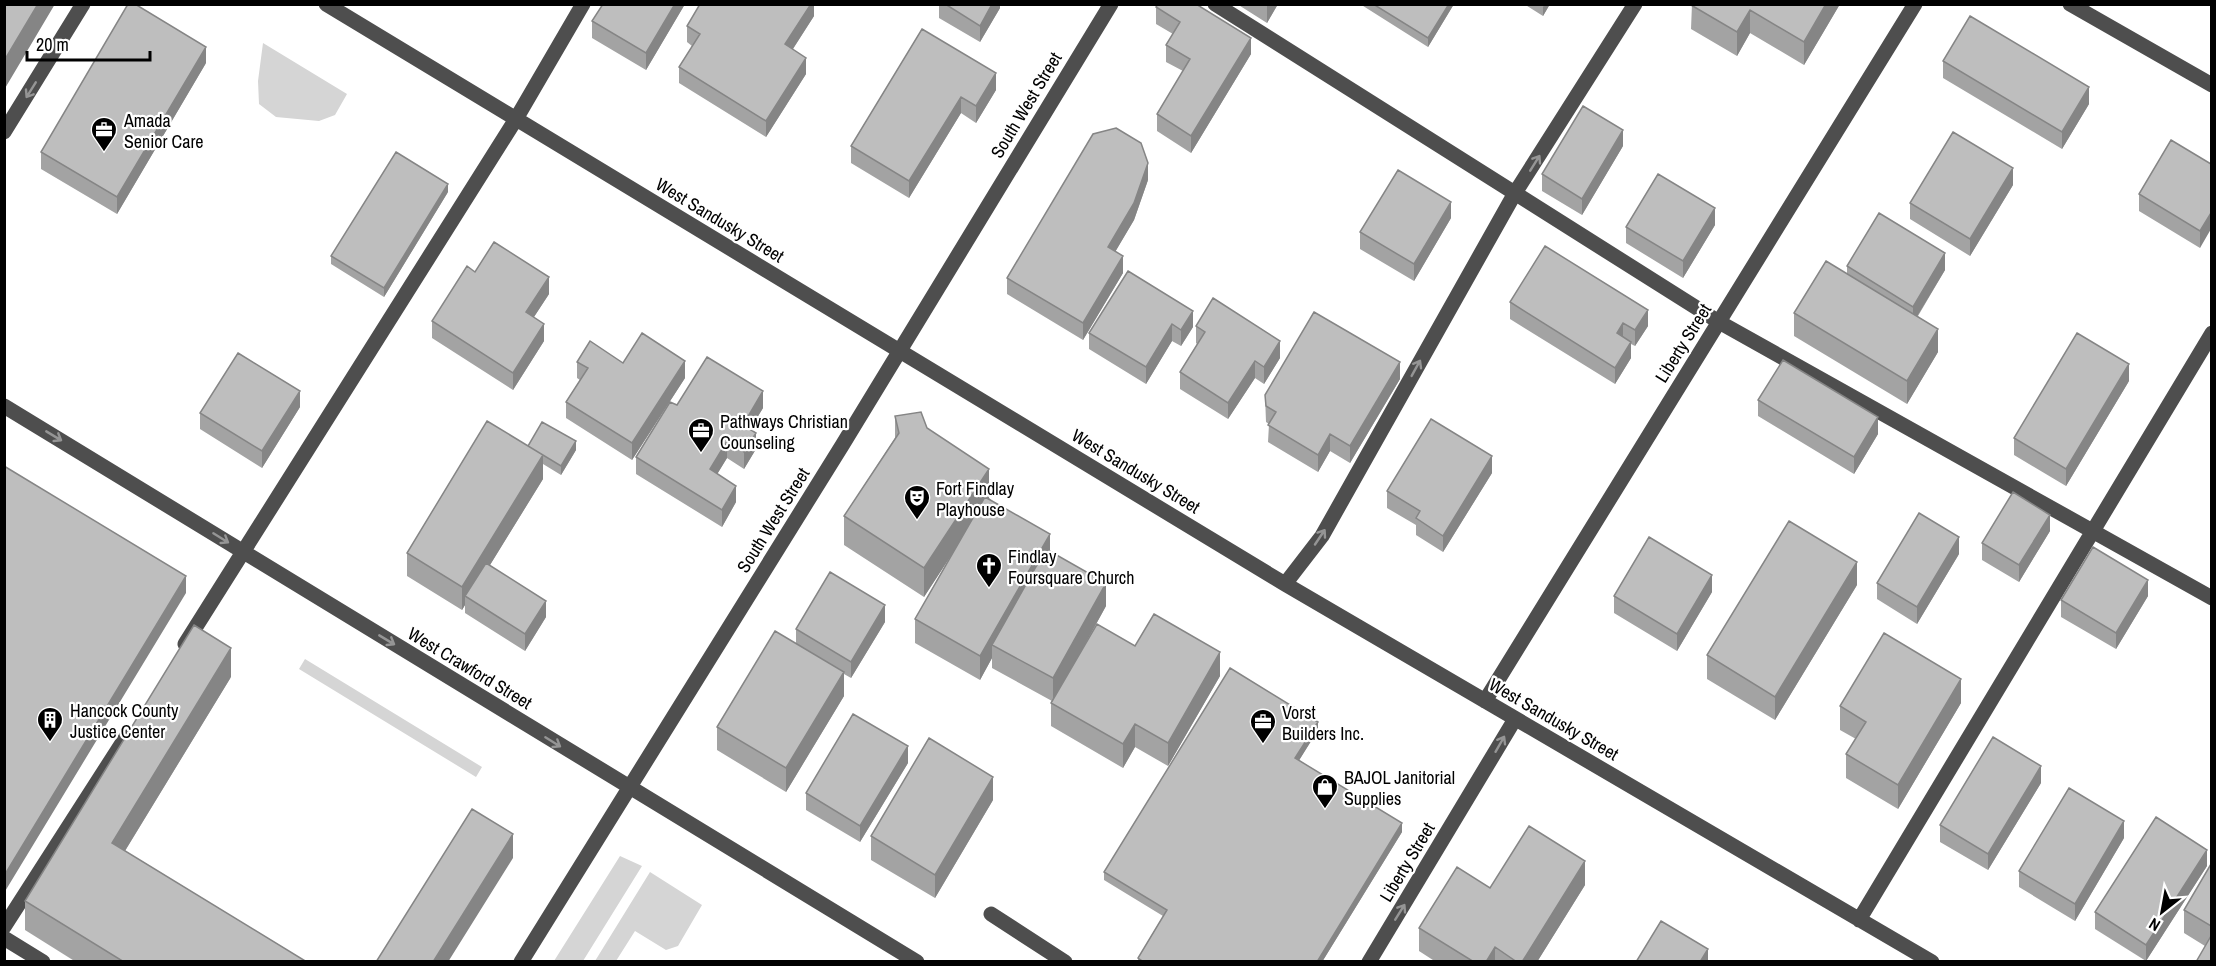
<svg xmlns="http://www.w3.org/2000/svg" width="2216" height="966" font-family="'Archivo Narrow',sans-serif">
  <rect width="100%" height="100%" fill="#fff"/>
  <path fill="#d5d5d5" d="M263,43L347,94L335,115L319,121L276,117L259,104L258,81Z
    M305,659L482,767L476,777L299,669Z
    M620,856L642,866L583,961H554Z
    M650,872L702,905L678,946L666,950L635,931L616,961H595Z"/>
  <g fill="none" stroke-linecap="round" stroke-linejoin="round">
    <path stroke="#4e4e4e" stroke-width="15" d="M326,4L1285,584L1932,962
      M1215,4L1719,322L2212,598
      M2070,4L2212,85
      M4,132L83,4
      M4,406L917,962
      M1285,584L1322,536L1515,193L1635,4
      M185,644L516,119L583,4
      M1485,701L1915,4
      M991,914L1065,962
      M1859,920L2212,333
      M4,927L126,737
      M4,938L43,962
      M521,962L843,444L1111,4
      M1369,962L1515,719"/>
  </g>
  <path fill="#a3a3a3" d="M603,4H685L646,70L592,38V21Z
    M814,4V16L793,49L806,74L766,137L679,83V67L692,46L687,42V26Z
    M939,4H1000V8L980,42L939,18Z
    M1237,4H1278L1267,23Z
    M1360,4H1454L1428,47Z
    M1524,4H1550L1543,16Z
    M1692,4H1840L1804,65L1750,33L1737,56L1691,29Z
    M1156,7L1251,54L1191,153L1157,131V114L1183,71L1166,62V45L1173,34L1156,24Z
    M922,29L996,90L976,123L961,113L909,198L851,163V146Z
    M1943,61L2089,104L2062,149L1943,78Z
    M206,63L117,214L41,169V152Z
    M1623,146L1582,215L1542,191V174Z
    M2211,164L2200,248L2139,211V194Z
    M1148,180L1134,220L1115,252L1123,273L1083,340L1007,294V278Z
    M2013,185L1970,256L1910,219V203Z
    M448,192L384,297L331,264V256Z
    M1451,218L1414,281L1360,249V232Z
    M1715,225L1683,278L1626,243V227Z
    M1847,266L1945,270L1918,316L1938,352L1907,404L1794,336V313L1847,274Z
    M1128,271L1193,327L1181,346L1172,341L1146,384L1089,349V333Z
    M475,272L549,294L534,317L544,341L513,390L432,338V321Z
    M1510,302L1648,326L1635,346L1631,344V358L1615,384L1510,319Z
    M1196,326L1280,358L1264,384L1255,378L1228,419L1180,389V372L1197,344L1196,343Z
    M577,362L623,363L685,378L632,460L566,418V402L580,380L577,378Z
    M1400,379L1350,463L1330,451L1318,472L1268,442L1269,424L1266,422L1265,395Z
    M2129,381L2066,486L2014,455V438Z
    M1758,400L1878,434L1854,474L1758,416Z
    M677,405L763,408L750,429L756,449L744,469L727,458L717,474L736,502L722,527L636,474V457Z
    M300,407L262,468L200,429V413Z
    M895,416L927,428L989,498L1050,551L1106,606L1076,661L1135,646L1220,676L1168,766L1135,747L1123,768L1051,726V703L1052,701L992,668V658L980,680L915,643V619L954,550L924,597L844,545V516L895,438Z
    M528,446L576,450L561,475L543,464V479L490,565L546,617L525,651L465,613V605L462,610L407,576V553Z
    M1492,473L1443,552L1416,535V525L1387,508V491Z
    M2050,531L2019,582L1982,560V543Z
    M1959,554L1917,624L1877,599V583Z
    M1857,585L1775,720L1707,679V655Z
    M1712,592L1677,651L1614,613V596Z
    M2148,596L2116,649L2061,617V600Z
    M885,622L851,678L844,674V696L786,792L717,750V727L796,644V629Z
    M231,677L125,851L307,962H76L25,930V901Z
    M1961,703L1898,809L1846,778V754L1856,739L1840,730V706Z
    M1318,730L1299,760L1402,832L1322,962H1138V958L1163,916L1104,880V872Z
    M908,763L860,842L806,810V793Z
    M2041,783L1988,870L1940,842V825Z
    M993,800L935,898L871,860V836Z
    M2124,838L2075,921L2019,887V871Z
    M2211,864V962L2205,946L2184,933V910Z
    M2207,866L2146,961L2095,929V912Z
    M1585,885L1537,962H1436L1419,951V928L1490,888Z"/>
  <path fill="#858585" d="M38,4H55L4,90V61Z
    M675,4H685L646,70V53Z
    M811,4H814V16L785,61V44Z
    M992,4H1000V8L980,42V26Z
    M1268,4H1278L1267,23V6Z
    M1449,4H1454L1428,47V38Z
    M1545,4H1550L1543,16V7Z
    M1826,4H1840L1804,65V42Z
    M1750,10V33L1737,56V32Z
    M1251,38V54L1191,153V136Z
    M206,47V63L117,214V197Z
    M806,58V74L766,137V121Z
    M996,73V90L976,123V106Z
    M2089,87V104L2062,149V132Z
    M961,97V113L909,198V181Z
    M1623,130V146L1582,215V199Z
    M1148,163V180L1134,220L1108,264V247Z
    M2013,168V185L1970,256V239Z
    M448,184V192L384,297V288Z
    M1451,202V218L1414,281V264Z
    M1715,208V225L1683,278V261Z
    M2211,213V229L2200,248V231Z
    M1945,253V270L1913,323V307Z
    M1123,256V273L1083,340V323Z
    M549,277V294L526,329V312Z
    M1648,310V326L1635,346V330Z
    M1193,311V327L1181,346V330Z
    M1623,323V339L1617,333Z
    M544,324V341L513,390V373Z
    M1172,324V341L1146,384V367Z
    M1938,329V352L1907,404V381Z
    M1280,341V358L1264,384V367Z
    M1631,342V358L1615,384V368Z
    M685,361V378L632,460V443Z
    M1255,361V378L1228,419V403Z
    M1400,362V379L1350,463V446Z
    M2129,364V381L2066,486V469Z
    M300,391V407L262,468V451Z
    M763,391V408L743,441V425Z
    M1878,417V434L1854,474V457Z
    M756,433V449L744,469V452Z
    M1330,434V451L1318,472V455Z
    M576,441V450L561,475V466Z
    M727,441V458L710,486V469Z
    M543,455V479L469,599L465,596V605L462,610V587Z
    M1492,456V473L1443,552V536Z
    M989,469V498L924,597V568Z
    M736,486V502L722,527V510Z
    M2050,515V531L2019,582V565Z
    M1050,534V558L992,645V658L980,680V656Z
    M1959,537V554L1917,624V607Z
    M1857,562V585L1775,720V697Z
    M1712,575V592L1677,651V634Z
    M186,576V593L4,893V876Z
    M2148,580V596L2116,649V633Z
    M1106,583V606L1053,702V678Z
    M546,601V617L525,651V634Z
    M885,605V622L851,678V662Z
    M231,648V677L112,872V843Z
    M1220,652V676L1168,766V743Z
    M844,672V696L786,792V768Z
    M1961,679V703L1898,809V785Z
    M1318,722V730L1295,767V758Z
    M1135,724V747L1123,768V744Z
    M908,746V763L860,842V826Z
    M2041,766V783L1988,870V854Z
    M993,777V800L935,898V875Z
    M2124,821V838L2075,921V904Z
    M1402,823V832L1322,962H1317Z
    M513,834V858L448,962H433Z
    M2207,850V866L2146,961V945Z
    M1585,861V885L1537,962H1522Z
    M1495,947V962H1486Z
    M1708,949V962H1700Z"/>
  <path fill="#bebebe" stroke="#858585" stroke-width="1.5" d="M4,4H38L4,61Z
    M128,4H135L206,47L117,197L41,152Z
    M603,4H675L646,53L592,21Z
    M700,4H811L785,44L806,58L766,121L679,67L700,34L687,26Z
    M945,4H992L980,26Z
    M1158,4H1196L1251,38L1191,136L1157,114L1190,59L1166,45L1180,22L1156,7Z
    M1373,4H1449L1428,38Z
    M1692,4H1826L1804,42L1750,10L1737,32L1691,5Z
    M1970,16L2089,87L2062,132L1943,61Z
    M922,29L996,73L976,106L961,97L909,181L851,146Z
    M1583,106L1623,130L1582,199L1542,174Z
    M1116,128L1141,143L1148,163L1134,203L1108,247L1123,256L1083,323L1007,278L1093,134Z
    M1953,132L2013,168L1970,239L1910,203Z
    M2171,140L2211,164V213L2200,231L2139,194Z
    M396,152L448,184L384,288L331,256Z
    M1398,170L1451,202L1414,264L1360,232Z
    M1658,174L1715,208L1683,261L1626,227Z
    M1879,213L1945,253L1913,307L1847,266Z
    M494,242L549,277L526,312L544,324L513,373L432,321L467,266L475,272Z
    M1545,246L1648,310L1635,330L1623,323L1617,333L1631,342L1615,368L1510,302Z
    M1826,261L1938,329L1907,381L1794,313Z
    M1128,271L1193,311L1181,330L1172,324L1146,367L1089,333Z
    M1213,298L1280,341L1264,367L1255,361L1228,403L1180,372L1205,332L1196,326Z
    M1314,312L1400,362L1350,446L1330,434L1318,455L1268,425L1276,412L1266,406L1265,395Z
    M642,333L685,361L632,443L566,402L588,368L577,362L590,341L623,363Z
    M2077,333L2129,364L2066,469L2014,438Z
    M238,353L300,391L262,451L200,413Z
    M707,357L763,391L743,425L756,433L744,452L727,441L710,469L736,486L722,510L636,457L670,402L677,405Z
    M1783,360L1878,417L1854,457L1758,400Z
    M921,412L927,428L989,469L924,568L844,516L899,433L895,416Z
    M1431,419L1492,456L1443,536L1416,518L1420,511L1387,491Z
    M487,421L543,455L462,587L407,553Z
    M542,422L576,441L561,466L528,446Z
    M4,466L186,576L4,876Z
    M2013,492L2050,515L2019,565L1982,543Z
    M985,497L1050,534L980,656L915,619Z
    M1919,513L1959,537L1917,607L1877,583Z
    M1789,521L1857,562L1775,697L1707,655Z
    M1649,537L1712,575L1677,634L1614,596Z
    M2093,547L2148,580L2116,633L2061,600Z
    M1046,549L1106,583L1053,678L992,645Z
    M486,563L546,601L525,634L465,596Z
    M830,572L885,605L851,662L796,629Z
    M1154,614L1220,652L1168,743L1135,724L1123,744L1051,703L1097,624L1135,646Z
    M194,625L231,648L112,843L307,962H124L25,901Z
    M775,631L844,672L786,768L717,727Z
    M1884,633L1961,679L1898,785L1846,754L1866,722L1840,706Z
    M1230,668L1318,722L1295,758L1402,823L1317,962H1144L1138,958L1167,910L1104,872Z
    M853,714L908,746L860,826L806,793Z
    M1993,737L2041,766L1988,854L1940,825Z
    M929,738L993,777L935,875L871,836Z
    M2069,788L2124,821L2075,904L2019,871Z
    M472,809L513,834L433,962H376Z
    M2156,817L2207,850L2146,945L2095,912Z
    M1529,826L1585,861L1522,962H1517L1495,947L1486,962H1474L1419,928L1457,867L1490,888Z
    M2211,864V926L2184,910Z
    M1661,921L1708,949L1700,962H1636Z
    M2211,936V962H2196Z"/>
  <defs><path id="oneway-shaft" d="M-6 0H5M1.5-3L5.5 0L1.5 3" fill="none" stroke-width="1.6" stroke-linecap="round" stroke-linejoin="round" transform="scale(1.5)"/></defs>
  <g stroke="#959595">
    <use href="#oneway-shaft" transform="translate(31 90) rotate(122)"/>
    <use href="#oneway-shaft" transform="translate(1535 163) rotate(-58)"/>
    <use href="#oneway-shaft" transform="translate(1416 368) rotate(-61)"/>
    <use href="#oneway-shaft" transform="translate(54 436) rotate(31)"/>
    <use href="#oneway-shaft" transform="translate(1320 537) rotate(-56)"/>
    <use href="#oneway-shaft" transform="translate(221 538) rotate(32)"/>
    <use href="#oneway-shaft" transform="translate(387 640) rotate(31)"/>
    <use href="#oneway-shaft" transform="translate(553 742) rotate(32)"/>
    <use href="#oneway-shaft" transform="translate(1500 744) rotate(-60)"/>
    <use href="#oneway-shaft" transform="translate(1400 912) rotate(-58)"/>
  </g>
  <defs>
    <symbol id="office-pin" viewBox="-11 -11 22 30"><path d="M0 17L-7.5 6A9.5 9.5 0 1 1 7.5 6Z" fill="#000" stroke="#fff"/><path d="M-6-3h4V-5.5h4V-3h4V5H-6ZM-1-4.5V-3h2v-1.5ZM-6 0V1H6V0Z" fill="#fff"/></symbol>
    <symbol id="theatre-pin" viewBox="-11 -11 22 30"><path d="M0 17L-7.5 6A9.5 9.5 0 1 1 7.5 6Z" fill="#000" stroke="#fff"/><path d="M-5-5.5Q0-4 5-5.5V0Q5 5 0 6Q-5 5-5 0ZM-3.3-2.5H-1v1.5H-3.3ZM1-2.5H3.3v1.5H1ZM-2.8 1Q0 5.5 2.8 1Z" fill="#fff"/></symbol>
    <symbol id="church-pin" viewBox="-11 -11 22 30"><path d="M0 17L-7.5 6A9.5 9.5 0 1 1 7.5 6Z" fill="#000" stroke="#fff"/><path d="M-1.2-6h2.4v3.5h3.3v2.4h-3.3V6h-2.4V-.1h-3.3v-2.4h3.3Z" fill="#fff"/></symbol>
    <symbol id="building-pin" viewBox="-11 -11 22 30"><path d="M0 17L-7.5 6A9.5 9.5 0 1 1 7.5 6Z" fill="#000" stroke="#fff"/><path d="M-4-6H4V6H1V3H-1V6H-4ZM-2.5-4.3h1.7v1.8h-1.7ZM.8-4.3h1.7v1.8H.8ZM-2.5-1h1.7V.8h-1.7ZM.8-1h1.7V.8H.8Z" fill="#fff"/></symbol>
    <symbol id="shop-pin" viewBox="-11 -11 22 30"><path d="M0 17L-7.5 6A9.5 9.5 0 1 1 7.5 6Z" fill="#000" stroke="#fff"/><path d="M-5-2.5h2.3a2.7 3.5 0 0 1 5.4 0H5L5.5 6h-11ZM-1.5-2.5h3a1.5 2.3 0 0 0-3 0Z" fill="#fff"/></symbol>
  </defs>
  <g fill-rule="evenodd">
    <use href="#office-pin" x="89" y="115" width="30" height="40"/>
    <use href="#office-pin" x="686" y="416" width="30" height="40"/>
    <use href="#theatre-pin" x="902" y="483" width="30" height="40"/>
    <use href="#church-pin" x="974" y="551" width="30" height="40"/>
    <use href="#building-pin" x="35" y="705" width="30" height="40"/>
    <use href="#office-pin" x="1248" y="707" width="30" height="40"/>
    <use href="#shop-pin" x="1310" y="772" width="30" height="40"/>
  </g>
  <g text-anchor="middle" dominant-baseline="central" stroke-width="4.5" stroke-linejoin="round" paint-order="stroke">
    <g font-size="18" fill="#000" stroke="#fff">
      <text transform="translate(1026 105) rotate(-59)">South West Street</text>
      <text transform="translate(720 220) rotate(31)">West Sandusky Street</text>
      <text transform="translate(1683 343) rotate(-58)">Liberty Street</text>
      <text transform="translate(1136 471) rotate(31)">West Sandusky Street</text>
      <text transform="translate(773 520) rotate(-58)">South West Street</text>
      <text transform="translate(470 668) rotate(31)">West Crawford Street</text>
      <text transform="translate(1554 719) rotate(30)">West Sandusky Street</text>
      <text transform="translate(1407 862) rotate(-59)">Liberty Street</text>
    </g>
    <g font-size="18" fill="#000" stroke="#fff" text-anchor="start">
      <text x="124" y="120">Amada<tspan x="124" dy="21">Senior Care</tspan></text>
      <text x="720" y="421">Pathways Christian<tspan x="720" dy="21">Counseling</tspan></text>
      <text x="936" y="488">Fort Findlay<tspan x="936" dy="21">Playhouse</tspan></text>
      <text x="1008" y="556">Findlay<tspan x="1008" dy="21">Foursquare Church</tspan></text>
      <text x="70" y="710">Hancock County<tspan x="70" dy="21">Justice Center</tspan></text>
      <text x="1282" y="712">Vorst<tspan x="1282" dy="21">Builders Inc.</tspan></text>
      <text x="1344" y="777">BAJOL Janitorial<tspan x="1344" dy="21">Supplies</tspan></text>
    </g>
  </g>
  <rect width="2216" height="966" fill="none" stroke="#000000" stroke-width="12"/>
  <g transform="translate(2162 912) rotate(211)" stroke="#ffffff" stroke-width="4.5" paint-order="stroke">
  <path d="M0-4.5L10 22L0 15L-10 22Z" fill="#000000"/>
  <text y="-9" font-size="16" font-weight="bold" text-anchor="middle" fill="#000000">N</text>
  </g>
  <path d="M27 51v9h123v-9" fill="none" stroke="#000000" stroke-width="3"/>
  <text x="36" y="51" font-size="18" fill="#000000" stroke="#ffffff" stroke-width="4.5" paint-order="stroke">20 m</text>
</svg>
